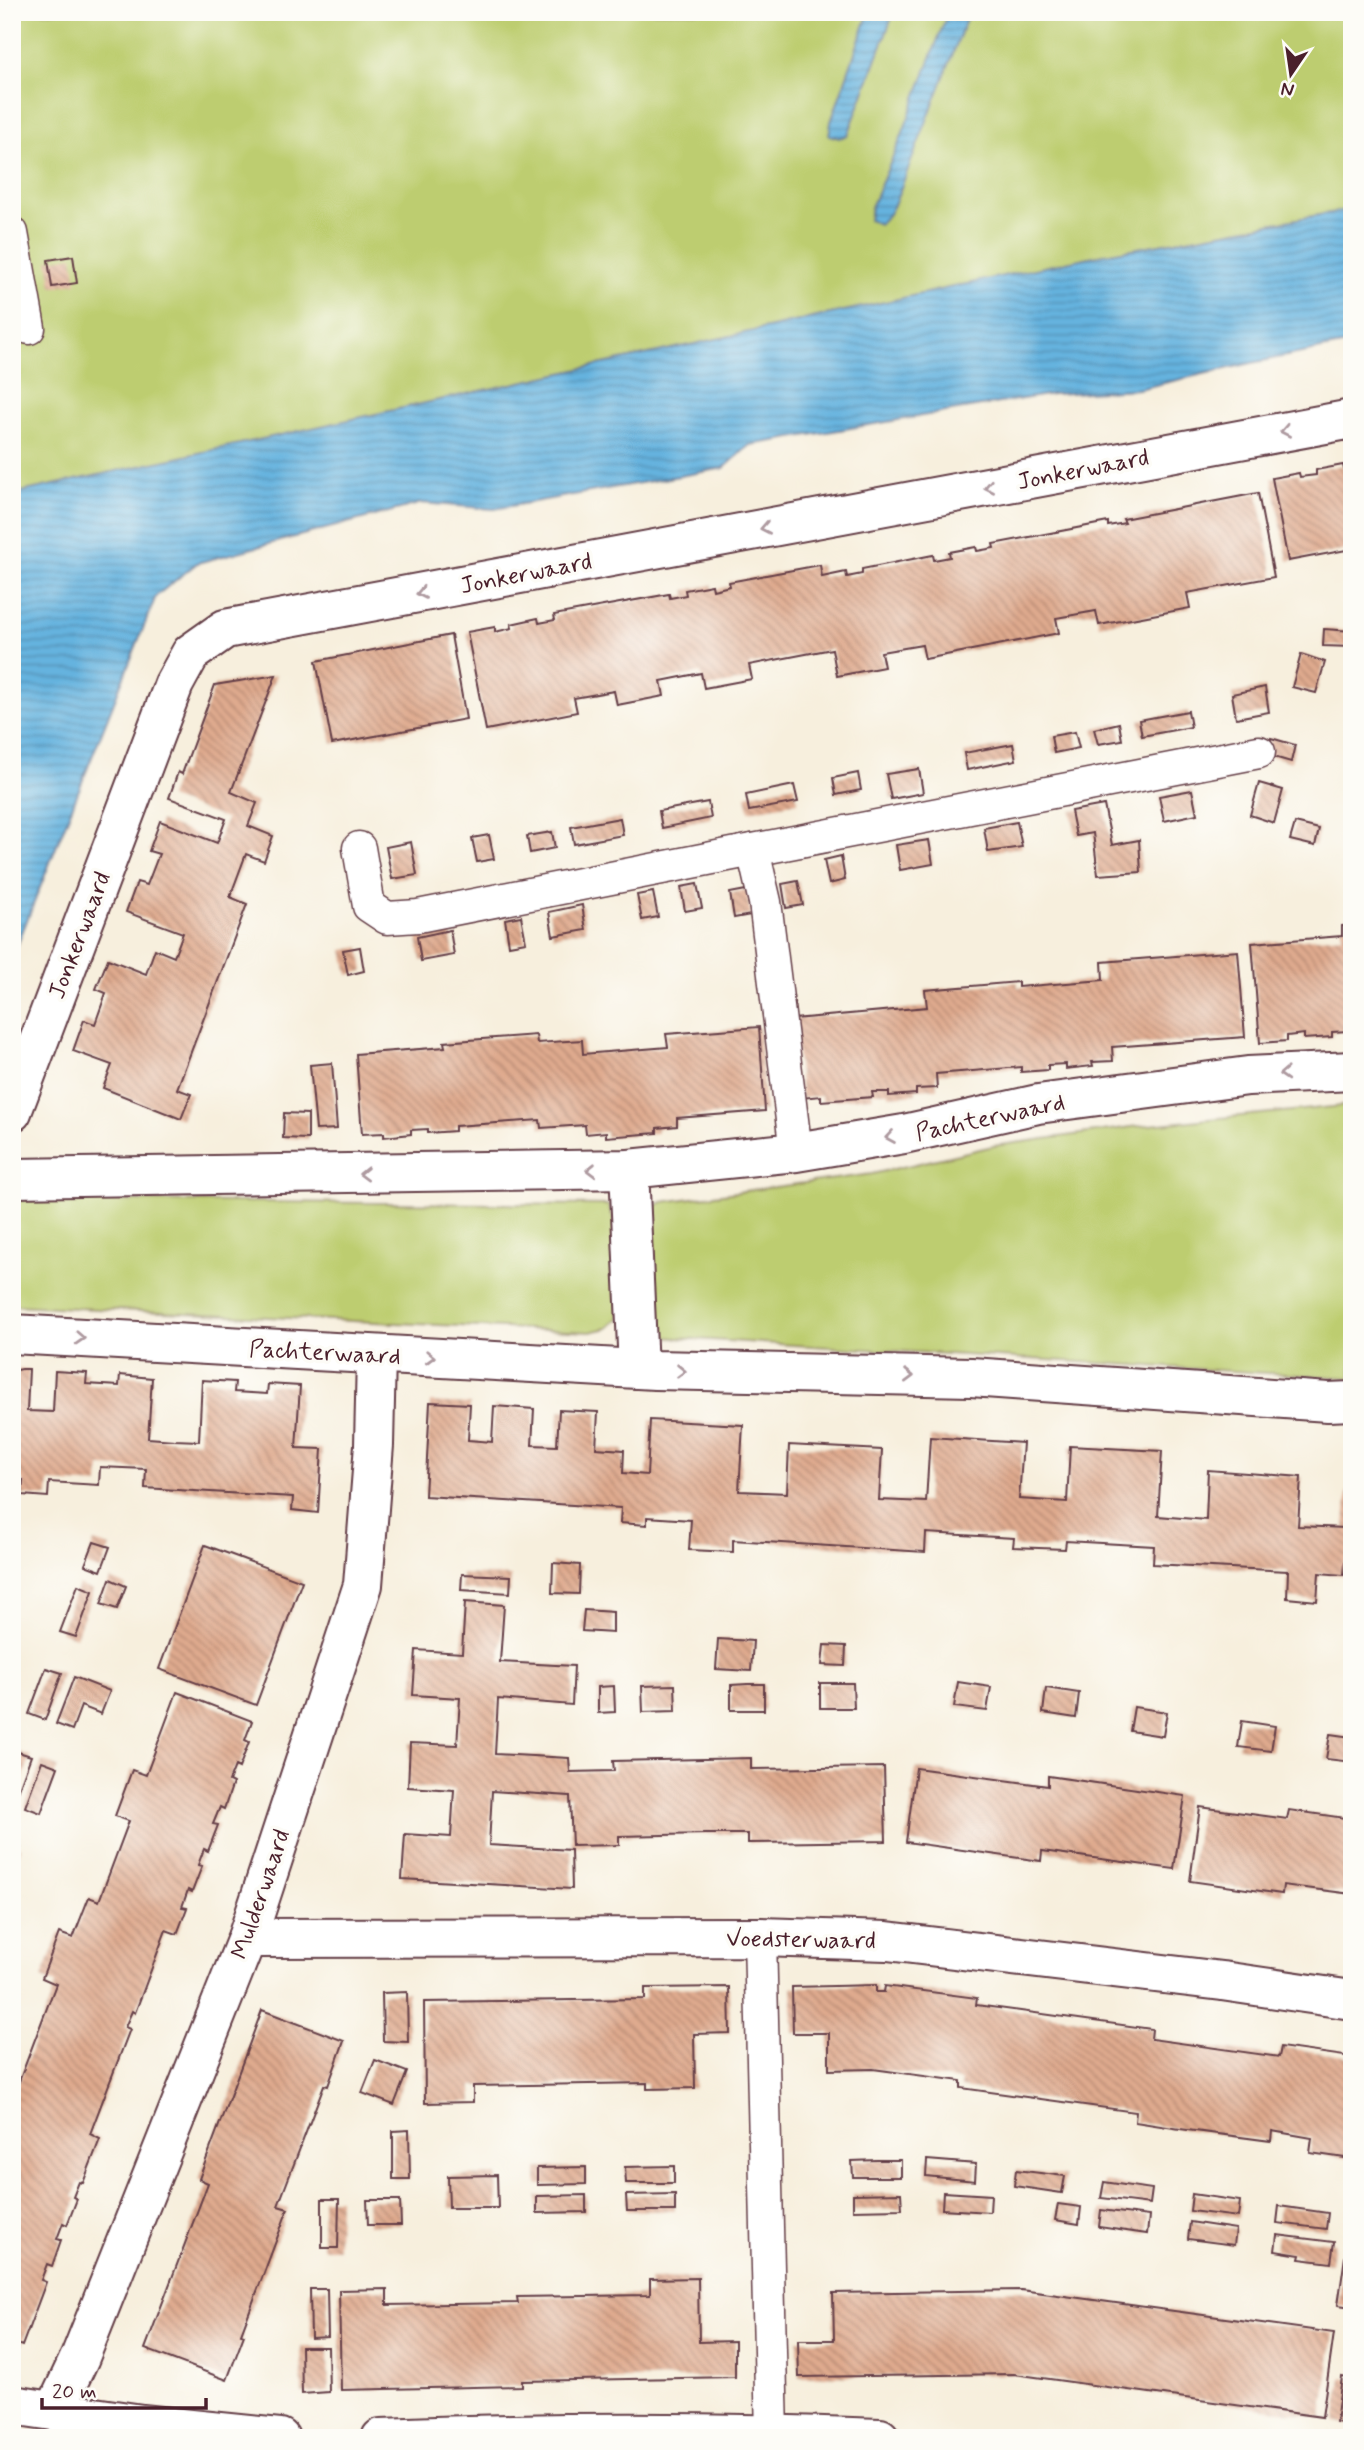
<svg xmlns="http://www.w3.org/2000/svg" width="1364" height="2450" font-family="Mynerve,sans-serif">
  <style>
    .grass { fill: #bdcd6f; stroke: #84764d; stroke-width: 2 }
    .water { fill: url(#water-rules); stroke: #586985; stroke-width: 2 }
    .building { fill: url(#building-back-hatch) }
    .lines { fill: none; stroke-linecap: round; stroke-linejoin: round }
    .service-casing { stroke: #643e46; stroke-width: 35 }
    .minor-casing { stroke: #643e46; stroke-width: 42 }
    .service { stroke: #fff; stroke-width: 32 }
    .minor { stroke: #fff; stroke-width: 38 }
    .oneway { stroke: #ae9aa0 }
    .labels { text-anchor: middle; stroke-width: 7; stroke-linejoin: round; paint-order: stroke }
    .street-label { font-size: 24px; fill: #4a1f2b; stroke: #fdfcf7 }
  </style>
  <defs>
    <pattern id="water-rules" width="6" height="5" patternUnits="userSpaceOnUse" patternTransform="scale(1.75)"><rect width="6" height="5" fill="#65b3df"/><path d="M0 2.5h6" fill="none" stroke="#5591b5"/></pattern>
    <pattern id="building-back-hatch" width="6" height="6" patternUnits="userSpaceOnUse" patternTransform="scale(1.75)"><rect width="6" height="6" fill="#dfaa8e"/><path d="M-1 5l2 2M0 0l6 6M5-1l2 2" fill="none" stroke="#b78a74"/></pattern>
  </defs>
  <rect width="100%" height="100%" fill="#fdfcf7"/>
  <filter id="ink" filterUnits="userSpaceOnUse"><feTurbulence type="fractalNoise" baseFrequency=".0143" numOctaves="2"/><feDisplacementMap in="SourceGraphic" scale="14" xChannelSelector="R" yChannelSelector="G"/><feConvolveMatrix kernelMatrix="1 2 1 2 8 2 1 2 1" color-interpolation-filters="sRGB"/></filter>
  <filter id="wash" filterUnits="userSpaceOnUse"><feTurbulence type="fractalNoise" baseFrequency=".00686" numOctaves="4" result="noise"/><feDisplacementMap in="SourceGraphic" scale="28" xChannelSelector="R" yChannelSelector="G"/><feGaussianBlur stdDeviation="1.57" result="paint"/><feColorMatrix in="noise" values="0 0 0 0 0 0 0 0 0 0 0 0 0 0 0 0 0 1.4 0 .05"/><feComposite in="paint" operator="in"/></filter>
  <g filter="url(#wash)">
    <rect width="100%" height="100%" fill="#f7efdd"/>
    <g class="grass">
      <polygon points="12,12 870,12 831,122 831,127 848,135 894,12 1352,12 1352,209 1094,256 12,494"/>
      <polygon points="1352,1105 1352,1378 659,1337 649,1318 649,1209 662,1202 872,1174 993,1146 1139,1126"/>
      <polygon points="12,1200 608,1205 615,1223 619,1318 608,1328 590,1332 12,1305"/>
    </g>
    <g class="water">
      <polygon points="869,12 894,12 848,135 839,138 829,135 831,122"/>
      <polygon points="948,12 969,12 895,203 889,214 879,224 869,220 871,207 899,143"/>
      <polygon points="1352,209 1352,343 1256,362 1138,389 1052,394 750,445 724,468 494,509 422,503 197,563 156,596 12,958 12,494 1094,256"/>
    </g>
    <g id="blocks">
      <g class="building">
        <polygon points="73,256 77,283 52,287 48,260"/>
        <polygon points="1343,465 1344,469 1352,467 1352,549 1288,561 1272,478 1299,473 1300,477 1316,475 1316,470"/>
        <polygon points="1258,493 1274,577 1187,593 1190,608 1099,625 1096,611 1056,618 1059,633 925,659 922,645 881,652 884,667 837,676 832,649 749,665 752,679 704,688 701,673 661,681 664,696 617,705 614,691 574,698 577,712 486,730 467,632 495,627 495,632 512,628 511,624 538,618 539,623 555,620 554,615 669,594 670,598 686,595 685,590 712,585 713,590 730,586 729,582 820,565 822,577 846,572 847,577 862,574 862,569 933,555 934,560 950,557 949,552 976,547 977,551 994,548 993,544 1108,522 1108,526 1125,523 1123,519"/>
        <polygon points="1324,629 1352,631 1352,647 1323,646"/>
        <polygon points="451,635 466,719 332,744 316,661"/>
        <polygon points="1301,654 1325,662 1316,693 1292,687"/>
        <polygon points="276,675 231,792 257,803 248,826 273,836 264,861 246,854 230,897 247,904 177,1089 191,1094 181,1119 103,1088 112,1065 73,1051 84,1020 95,1024 106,993 96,989 108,959 146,974 155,949 174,957 183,933 126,912 137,882 147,885 159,854 149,851 160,821 217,843 226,819 169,798 178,772 182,774 215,685"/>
        <polygon points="1265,687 1269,712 1236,718 1232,694"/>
        <polygon points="1188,711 1191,727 1142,736 1139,720"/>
        <polygon points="1119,723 1122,740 1098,744 1094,729"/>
        <polygon points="1075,732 1079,748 1054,753 1051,736"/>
        <polygon points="1271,738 1295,745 1291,762 1267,755"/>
        <polygon points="1013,744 1016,760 967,770 964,753"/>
        <polygon points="919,769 923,793 891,799 886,774"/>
        <polygon points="858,773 861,790 836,795 833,778"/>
        <polygon points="1259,783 1283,790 1274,823 1250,815"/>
        <polygon points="794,785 798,802 749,811 746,795"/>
        <polygon points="1192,790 1197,814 1164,821 1159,796"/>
        <polygon points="708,802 711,818 662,828 659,811"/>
        <polygon points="1104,805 1112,845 1139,840 1141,872 1098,875 1093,833 1076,836 1071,811"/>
        <polygon points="620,818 623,835 574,844 571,827"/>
        <polygon points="1017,822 1022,847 988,852 984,828"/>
        <polygon points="1295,823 1319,829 1315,846 1290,840"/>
        <polygon points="552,832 555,848 530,853 527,836"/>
        <polygon points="489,835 494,859 477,862 472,838"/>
        <polygon points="929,840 933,864 900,870 896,845"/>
        <polygon points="411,842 417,875 392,879 386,847"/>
        <polygon points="841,856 845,880 829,884 824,860"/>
        <polygon points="798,881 803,905 786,908 782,884"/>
        <polygon points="697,884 702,908 685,911 681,887"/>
        <polygon points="746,890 751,915 734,918 730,893"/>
        <polygon points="653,892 658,917 642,920 637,895"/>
        <polygon points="582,905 586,930 553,936 549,912"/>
        <polygon points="521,916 526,942 509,945 505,919"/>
        <polygon points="1352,925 1352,1036 1348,1036 1348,1031 1332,1032 1332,1037 1304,1039 1304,1034 1287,1036 1287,1041 1260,1043 1252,943 1342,936 1342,926"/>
        <polygon points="450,930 454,955 421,961 417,937"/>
        <polygon points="360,947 364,971 348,975 343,950"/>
        <polygon points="1238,951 1245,1037 1112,1047 1113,1061 1092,1062 1093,1066 1066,1069 1066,1064 1048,1065 1048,1070 1021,1072 1021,1067 936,1074 937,1088 916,1089 916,1094 889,1096 889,1092 872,1092 873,1097 821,1101 821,1096 801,1098 794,1019 927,1007 925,990 1018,982 1018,987 1103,980 1102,962"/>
        <polygon points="759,1027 765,1111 677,1118 677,1126 657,1128 657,1133 606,1137 606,1132 586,1134 585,1125 541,1128 540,1120 455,1126 455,1131 428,1133 428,1129 411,1130 411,1134 384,1137 384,1133 362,1134 356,1054 445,1047 444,1042 536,1035 537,1043 582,1040 583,1054 668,1047 666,1034"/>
        <polygon points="332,1063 337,1129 316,1130 310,1065"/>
        <polygon points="284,1113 308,1114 308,1139 283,1138"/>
        <polygon points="22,1369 29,1369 27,1411 53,1412 55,1371 87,1373 86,1384 119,1386 120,1375 152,1378 148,1438 174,1440 199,1441 202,1380 235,1382 234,1392 251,1393 267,1394 268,1384 300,1386 296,1448 322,1449 318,1513 292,1510 293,1497 145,1488 146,1469 100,1467 99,1485 49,1482 48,1497 22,1495 23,1480 12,1480 12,1371"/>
        <polygon points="430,1402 470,1404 468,1440 492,1442 494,1406 534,1409 532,1445 557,1446 559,1410 598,1412 596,1448 624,1450 623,1473 647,1475 650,1420 743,1425 739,1491 787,1493 789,1445 882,1450 879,1500 926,1502 930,1437 1023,1443 1019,1499 1067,1502 1070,1446 1162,1451 1158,1516 1206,1520 1208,1470 1301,1477 1298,1526 1345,1528 1349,1464 1352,1464 1352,1562 1345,1562 1344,1575 1319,1573 1317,1601 1287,1598 1288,1571 1153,1564 1154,1546 1066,1541 1065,1549 1013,1547 1014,1538 926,1533 925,1552 733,1540 733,1552 689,1550 691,1520 647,1517 647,1525 620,1523 621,1508 425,1496"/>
        <polygon points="94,1542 110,1547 101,1571 85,1565"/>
        <polygon points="205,1545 302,1581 256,1705 159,1669"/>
        <polygon points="553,1563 580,1565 579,1594 552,1593"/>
        <polygon points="462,1574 511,1576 510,1593 461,1590"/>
        <polygon points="110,1579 126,1586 117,1609 101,1604"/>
        <polygon points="78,1585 93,1591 76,1637 60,1632"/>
        <polygon points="465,1602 504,1605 500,1662 574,1666 572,1705 498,1699 495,1754 569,1758 570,1772 614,1771 613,1761 751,1758 751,1769 884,1767 886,1841 748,1843 748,1834 705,1834 619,1836 619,1845 572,1846 570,1796 492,1791 489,1845 571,1850 572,1889 402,1879 405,1834 451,1837 454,1790 408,1787 410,1743 457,1745 460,1698 413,1695 416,1650 462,1653"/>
        <polygon points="584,1610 613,1612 613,1633 582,1631"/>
        <polygon points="718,1639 753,1641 751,1671 716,1669"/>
        <polygon points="824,1645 846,1646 845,1666 822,1665"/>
        <polygon points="46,1668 62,1673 45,1720 29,1714"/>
        <polygon points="74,1677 110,1691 101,1714 81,1706 72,1730 56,1724"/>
        <polygon points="958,1682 991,1687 987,1711 954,1707"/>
        <polygon points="820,1683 853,1683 854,1708 820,1708"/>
        <polygon points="748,1684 764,1684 764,1710 731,1710 731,1685"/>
        <polygon points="675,1685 676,1711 643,1712 642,1686"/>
        <polygon points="614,1686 615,1712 598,1713 598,1687"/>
        <polygon points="1046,1688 1079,1693 1076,1718 1043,1713"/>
        <polygon points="177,1692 252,1721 245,1740 249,1742 239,1768 235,1766 229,1781 233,1783 224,1809 220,1807 213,1824 218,1825 208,1851 204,1849 198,1865 202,1866 192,1892 188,1890 182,1907 187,1908 177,1934 166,1930 135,2013 132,2011 125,2027 130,2029 90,2134 100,2139 83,2183 79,2182 73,2197 77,2199 67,2225 63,2223 57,2239 61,2240 52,2266 47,2264 41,2280 46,2282 22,2346 12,2342 12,2100 56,1984 42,1978 59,1933 73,1938 89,1897 99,1901 129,1821 115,1816 132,1770 146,1775"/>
        <polygon points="1134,1707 1167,1712 1163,1736 1130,1731"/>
        <polygon points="1242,1721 1275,1726 1271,1751 1238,1747"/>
        <polygon points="1330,1734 1352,1737 1352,1762 1326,1759"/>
        <polygon points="15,1751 31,1756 13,1805 12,1758"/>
        <polygon points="42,1761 58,1767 41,1813 25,1807"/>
        <polygon points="916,1768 1048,1786 1048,1776 1185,1796 1174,1869 1042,1851 1041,1861 906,1842"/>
        <polygon points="1200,1807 1287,1819 1289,1810 1352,1819 1352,1894 1283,1885 1282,1894 1190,1881"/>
        <polygon points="12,1845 21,1848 12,1871"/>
        <polygon points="876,1985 876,1992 884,1992 885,1986 977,1998 976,2005 1152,2029 1151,2039 1279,2057 1281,2047 1352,2057 1352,2159 1310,2153 1312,2138 1272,2131 1271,2141 1180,2129 1135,2122 1136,2112 961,2088 961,2081 873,2069 829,2070 829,2033 793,2033 792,1987"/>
        <polygon points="729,1987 730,2033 694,2034 695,2088 647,2089 647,2083 473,2086 473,2102 425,2103 424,2002 645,1999 645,1988"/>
        <polygon points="407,1992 408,2042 383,2041 382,1993"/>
        <polygon points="262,2010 344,2041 328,2086 324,2085 278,2206 288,2209 241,2334 244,2335 227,2380 145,2349 208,2183 199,2179"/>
        <polygon points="375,2060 407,2072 394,2105 362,2093"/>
        <polygon points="409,2130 410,2179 393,2179 393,2131"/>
        <polygon points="877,2160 901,2160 901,2177 853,2177 852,2161"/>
        <polygon points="927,2160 976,2164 975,2181 926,2176"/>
        <polygon points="674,2166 674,2183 626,2183 625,2167"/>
        <polygon points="586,2167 586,2184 537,2185 537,2168"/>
        <polygon points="1016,2170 1065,2176 1062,2193 1014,2186"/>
        <polygon points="497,2175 498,2208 449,2208 448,2176"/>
        <polygon points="1104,2182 1152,2189 1150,2204 1101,2198"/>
        <polygon points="943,2192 991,2195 990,2212 942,2209"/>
        <polygon points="901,2193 902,2209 853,2210 853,2194"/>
        <polygon points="675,2194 675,2211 627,2211 626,2195"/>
        <polygon points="1192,2194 1240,2201 1238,2217 1190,2211"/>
        <polygon points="586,2195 586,2212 537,2213 537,2196"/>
        <polygon points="322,2199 339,2199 338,2248 322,2248"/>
        <polygon points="367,2200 400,2200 401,2225 368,2225"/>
        <polygon points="1058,2204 1081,2207 1079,2224 1055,2220"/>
        <polygon points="1279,2206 1328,2213 1326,2229 1277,2223"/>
        <polygon points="1101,2210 1149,2216 1147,2234 1099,2227"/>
        <polygon points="1190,2222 1236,2229 1234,2245 1188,2239"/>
        <polygon points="1277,2235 1334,2242 1331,2263 1299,2259 1300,2255 1275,2251"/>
        <polygon points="1345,2257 1352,2258 1352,2307 1338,2305"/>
        <polygon points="698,2278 699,2342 735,2341 735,2377 522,2381 522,2386 341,2390 339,2290 387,2289 387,2305 518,2303 517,2297 650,2295 650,2279"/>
        <polygon points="310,2289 327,2289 328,2337 311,2338"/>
        <polygon points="1021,2290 1334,2333 1322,2417 1014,2374 799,2377 798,2340 834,2340 833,2293"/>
        <polygon points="301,2347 328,2347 329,2392 302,2394"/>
        <polygon points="1342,2377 1352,2379 1352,2425 1336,2422"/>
      </g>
    </g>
  </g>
  <g filter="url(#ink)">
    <use href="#blocks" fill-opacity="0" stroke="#643e46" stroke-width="2"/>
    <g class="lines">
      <g class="service-casing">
        <g id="service">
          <polyline points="12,233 29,328"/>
          <polyline points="359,848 369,906 387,918 418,916 753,850"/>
          <polyline points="796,1152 765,902 753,850 1259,752"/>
          <polyline points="760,1937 772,2434"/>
        </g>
      </g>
      <g class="minor-casing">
        <g id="minor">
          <polyline points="12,1112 174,684 191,653 225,629 1352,419"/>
          <polyline points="629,1169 638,1369"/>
          <polyline points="12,1178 629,1169 796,1152 904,1134 1038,1104 1248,1076 1352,1071"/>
          <polyline points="12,1334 655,1370 971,1377 1328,1402 1352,1401"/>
          <polyline points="247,1938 760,1937 887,1941 1222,1981 1352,2000"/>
          <polyline points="12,2405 142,2424 280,2438"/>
          <polyline points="55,2410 80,2357 247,1938 363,1585 374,1445 376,1355"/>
          <path d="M381,2438c166,-7 334,-7 499,0"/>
        </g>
      </g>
      <use href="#service" class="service"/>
      <use href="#minor" class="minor"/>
    </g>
    <defs><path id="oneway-chevron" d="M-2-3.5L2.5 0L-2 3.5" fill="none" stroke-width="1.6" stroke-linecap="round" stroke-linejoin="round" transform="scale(1.75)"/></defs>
    <g class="oneway">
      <use href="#oneway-chevron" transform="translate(1285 431) rotate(169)"/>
      <use href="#oneway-chevron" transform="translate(989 487) rotate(169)"/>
      <use href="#oneway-chevron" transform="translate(765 528) rotate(169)"/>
      <use href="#oneway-chevron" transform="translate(421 593) rotate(169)"/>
      <use href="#oneway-chevron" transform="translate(1284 1074) rotate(177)"/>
      <use href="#oneway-chevron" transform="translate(890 1137) rotate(171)"/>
      <use href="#oneway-chevron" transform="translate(591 1170) rotate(179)"/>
      <use href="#oneway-chevron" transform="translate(364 1174) rotate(179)"/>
      <use href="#oneway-chevron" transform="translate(80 1338) rotate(3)"/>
      <use href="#oneway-chevron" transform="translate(430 1357) rotate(2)"/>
      <use href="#oneway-chevron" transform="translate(681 1371) rotate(1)"/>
      <use href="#oneway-chevron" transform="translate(909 1376) rotate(1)"/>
    </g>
  </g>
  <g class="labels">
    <g class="street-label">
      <text transform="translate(1083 469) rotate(-11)" y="8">Jonkerwaard</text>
      <text transform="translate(526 573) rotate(-11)" y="8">Jonkerwaard</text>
      <text transform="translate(79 935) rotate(-69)" y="8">Jonkerwaard</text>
      <text transform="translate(990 1117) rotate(-12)" y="8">Pachterwaard</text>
      <text transform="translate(325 1352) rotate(3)" y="8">Pachterwaard</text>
      <text transform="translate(260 1894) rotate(-71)" y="8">Mulderwaard</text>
      <text transform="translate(801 1939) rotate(1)" y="8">Voedsterwaard</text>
    </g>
  </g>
  <rect width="1364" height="2450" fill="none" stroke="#fdfcf7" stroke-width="42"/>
  <g transform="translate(1291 74) rotate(193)" stroke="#fdfcf7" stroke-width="5" paint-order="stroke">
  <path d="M0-5L12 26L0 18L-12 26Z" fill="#4a1f2b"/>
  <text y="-10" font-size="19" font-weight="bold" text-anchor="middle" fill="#4a1f2b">N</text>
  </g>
  <path d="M42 2398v10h164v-10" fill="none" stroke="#4a1f2b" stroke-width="3.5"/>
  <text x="52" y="2398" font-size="21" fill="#4a1f2b" stroke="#fdfcf7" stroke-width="5" paint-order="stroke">20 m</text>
</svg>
